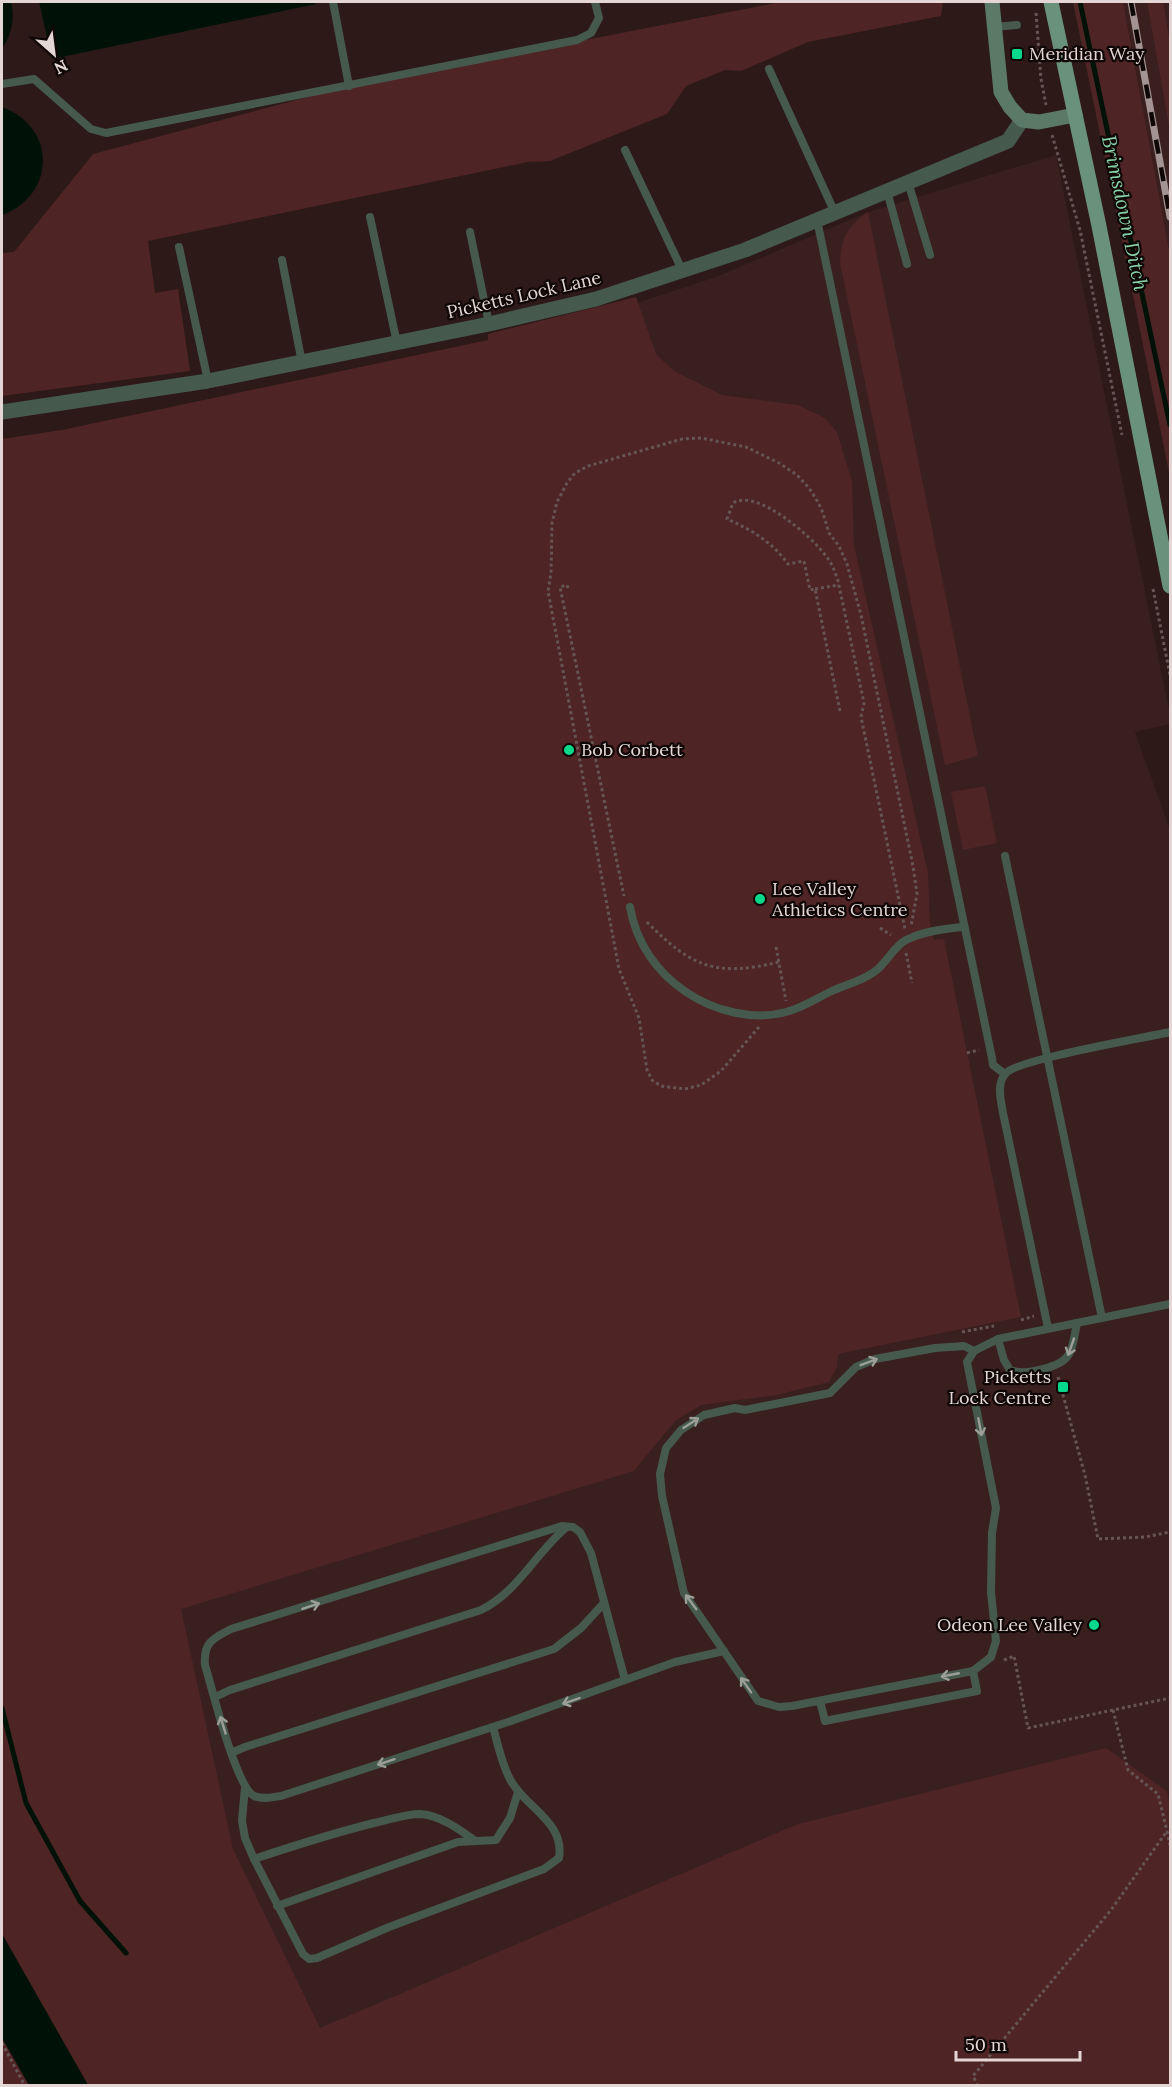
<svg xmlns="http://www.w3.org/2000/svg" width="1172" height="2087" font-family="Lora,serif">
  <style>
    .built { fill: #3a1f1f }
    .green { fill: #4e2424 }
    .water { fill: #001207 }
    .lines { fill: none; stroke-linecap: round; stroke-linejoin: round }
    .stream { stroke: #001207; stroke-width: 5 }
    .path { stroke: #665554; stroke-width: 3; stroke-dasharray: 3 3; stroke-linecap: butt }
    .lane { stroke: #45594d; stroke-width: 8 }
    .street { stroke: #45594d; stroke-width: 15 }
    .secondary { stroke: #5a7967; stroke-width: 15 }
    .primary { stroke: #6a927b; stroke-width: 15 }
    .rail-casing { stroke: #a39493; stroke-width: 7 }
    .rail { stroke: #0f0706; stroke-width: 4.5; stroke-dasharray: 14; stroke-linecap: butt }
    .oneway { stroke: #9c9e98 }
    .poi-dot { fill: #04d98b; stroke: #0f0706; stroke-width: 2 }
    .labels { text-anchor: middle; stroke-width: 4.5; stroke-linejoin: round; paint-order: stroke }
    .poi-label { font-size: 18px; fill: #e4d6d5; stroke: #0f0706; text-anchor: start }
    .street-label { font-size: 18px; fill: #e4d6d5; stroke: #0f0706 }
    .water-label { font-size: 20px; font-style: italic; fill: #87d3a8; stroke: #0f0706 }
  </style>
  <rect width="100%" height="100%" fill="#2c1918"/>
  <g class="built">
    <polygon points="1123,2 1147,2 1170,133 1170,255"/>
    <polygon points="1163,2 1170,2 1170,41"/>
    <polygon points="1056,155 1170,715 1170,724 1135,732 1170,830 1170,2085 88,2085 2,1934 2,439 62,430 489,340 637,303 716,277 868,212"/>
  </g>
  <g class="green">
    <polygon points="781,2 943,2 941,16 808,42 741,71 725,70 686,86 667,114 550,161 528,162 148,241 155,293 178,289 190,371 2,396 2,253 14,252 93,154 349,86"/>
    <polygon points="1073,2 1123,2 1170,255 1170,477"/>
    <polygon points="1147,2 1163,2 1170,41 1170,133"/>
    <path d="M868,212l110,544 -33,9 -105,-502c1,-26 7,-36 28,-51z"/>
    <polygon points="636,297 656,354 674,371 722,395 798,405 825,418 837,432 852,481 854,545 928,873 930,924 934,940 944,939 1021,1317 838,1354 837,1367 829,1382 777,1395 701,1405 675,1421 634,1471 181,1609 233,1849 320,2028 798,1824 1106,1748 1167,1791 1170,1805 1170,2085 88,2085 2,1933 2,439 62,430 488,340 488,334"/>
    <polygon points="985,786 997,843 963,850 951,792"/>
    <polygon points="2,2038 29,2085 2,2085"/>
  </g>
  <g class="water">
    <path d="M2,2h9c4,15 1,33 -9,46z"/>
    <polygon points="39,2 315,2 316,4 52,59"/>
    <path d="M2,107c55,20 54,88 0,108z"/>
    <polygon points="2,1934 88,2085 29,2085 2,2038"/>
  </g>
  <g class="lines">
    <g class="stream">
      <polyline points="1080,2 1170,425"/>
      <polyline points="2,1708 26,1803 80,1901 126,1953"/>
    </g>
    <g class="path">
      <polyline points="1036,13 1041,79 1046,105"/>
      <polyline points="1052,135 1080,230 1122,435"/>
      <polyline points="568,588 567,585 560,587 624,896"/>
      <polyline points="815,589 839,585"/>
      <polyline points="1153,589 1170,675"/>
      <path d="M840,711l-25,-122 -5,1 -6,-29 -16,3c-16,-22 -36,-34 -61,-45l6,-16c24,-15 79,34 93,53 6,7 9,16 12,25l26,122 -3,14 44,212"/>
      <path d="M647,922c45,46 70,55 132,40"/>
      <polyline points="880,928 891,935"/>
      <polyline points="776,947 786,1001"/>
      <polyline points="906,953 912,983"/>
      <polyline points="759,1027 721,1071 701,1085 685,1089 661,1086 652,1080 647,1070 639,1018 619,969 548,591 551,573 552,523 557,502 567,483 575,473 588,466 682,439 701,438 746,447 779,463 797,475 809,488 818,502 823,513 829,533 839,546 847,564 861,615 913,866 917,894 911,926"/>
      <polyline points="967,1053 979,1050"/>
      <polyline points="1021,1320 1034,1316"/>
      <polyline points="962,1332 994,1326"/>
      <polyline points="1058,1377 1085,1475 1098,1539 1145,1537 1170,1532"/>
      <polyline points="1004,1660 1014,1656 1028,1728 1170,1698"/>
      <polyline points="1113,1710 1128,1770 1158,1794 1167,1831"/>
      <polyline points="2,2043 25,2086"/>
      <polyline points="978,2086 973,2076 1111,1910 1167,1831 1170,1845"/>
    </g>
    <g class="lane">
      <polyline points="333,2 349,86"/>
      <polyline points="994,27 1017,25"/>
      <polyline points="769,69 835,213"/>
      <polyline points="2,84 34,79 91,129 106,133 577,40 591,33 599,18 595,2"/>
      <polyline points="625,150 683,272"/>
      <polyline points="908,182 930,255"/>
      <polyline points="887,191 907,264"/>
      <polyline points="370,217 397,343"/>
      <polyline points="817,220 992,1058 993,1065 1005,1074"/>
      <polyline points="470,232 489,324"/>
      <polyline points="179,247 208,381"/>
      <polyline points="282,260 302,363"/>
      <polyline points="1005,856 1102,1318"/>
      <path d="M630,907c6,35 26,65 56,85 28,19 67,29 100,20 16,-4 31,-14 46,-21 13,-6 30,-10 42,-19 12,-8 19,-25 32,-32 18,-9 38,-11 57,-13"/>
      <path d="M1048,1328l-45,-215c-2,-12 -7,-30 3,-40 13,-14 138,-35 164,-41"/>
      <path d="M998,1339l6,21 6,10c11,4 18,2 29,0 33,-7 32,-16 38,-47"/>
      <polyline points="974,1351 964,1346 935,1348 875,1359 856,1367 830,1393 745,1410 735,1408 704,1415 681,1430 666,1448 660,1474 662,1496 684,1593 758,1701 779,1707 792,1706 973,1671 991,1657 996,1641 991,1592 992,1533 996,1508 967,1362 974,1351 998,1339 1170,1304"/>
      <path d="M625,1680l-34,-127 -11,-21 -7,-5 -11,-1 -331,103c-18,9 -28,14 -26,36 7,23 31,122 49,131 9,4 18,1 27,0l230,-75 164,-59 49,-11"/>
      <path d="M215,1697l15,-7 251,-80c38,-19 55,-58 86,-83"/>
      <polyline points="820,1701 825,1721 977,1691 973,1671"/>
      <polyline points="231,1753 245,1747 554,1649 581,1628 604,1603"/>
      <path d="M245,1787l-3,34 3,17 9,21 49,95 6,5 8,-1 72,-31 155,-58 15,-11c6,-36 -33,-50 -48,-77 -9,-15 -13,-36 -18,-54"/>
      <path d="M254,1859c39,-13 80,-26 120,-36 15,-3 31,-9 46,-9 19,1 39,15 54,26"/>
      <polyline points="277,1906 458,1842 496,1840 510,1818 518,1792"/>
    </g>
    <polyline class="street" points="2,412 208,381 489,324 596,299 745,250 1008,141 1022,120"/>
    <polyline class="secondary" points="992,2 1001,92 1010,107 1022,120 1039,122 1075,115"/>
    <polyline class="primary" points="1051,2 1099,226 1170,586"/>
    <g class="rail-casing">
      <polyline id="rail" points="1131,2 1170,217"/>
    </g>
    <use href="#rail" class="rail"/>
  </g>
  <defs><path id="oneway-shaft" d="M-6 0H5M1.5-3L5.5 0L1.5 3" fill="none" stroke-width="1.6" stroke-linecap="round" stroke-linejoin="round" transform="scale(1.5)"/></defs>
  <g class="oneway">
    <use href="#oneway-shaft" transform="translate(1071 1347) rotate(109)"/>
    <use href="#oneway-shaft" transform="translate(869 1362) rotate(-21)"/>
    <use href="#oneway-shaft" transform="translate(691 1423) rotate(-33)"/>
    <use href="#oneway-shaft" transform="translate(980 1427) rotate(79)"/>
    <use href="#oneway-shaft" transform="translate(691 1602) rotate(-126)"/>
    <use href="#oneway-shaft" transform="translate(311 1606) rotate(-18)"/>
    <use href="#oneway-shaft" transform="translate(950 1675) rotate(169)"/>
    <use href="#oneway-shaft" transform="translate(746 1685) rotate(-125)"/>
    <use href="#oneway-shaft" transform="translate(571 1701) rotate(161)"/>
    <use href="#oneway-shaft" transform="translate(223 1725) rotate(-107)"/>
    <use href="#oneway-shaft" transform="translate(386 1762) rotate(162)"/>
  </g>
  <g class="poi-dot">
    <rect x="1011" y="48" width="12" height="12" rx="3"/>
    <circle cx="569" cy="750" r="6"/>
    <circle cx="760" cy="899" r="6"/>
    <rect x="1057" y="1381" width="12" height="12" rx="3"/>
    <circle cx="1094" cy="1625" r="6"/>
  </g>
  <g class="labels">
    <g class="poi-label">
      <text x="1029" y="60">Meridian Way</text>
      <text x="581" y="756">Bob Corbett</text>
      <text x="772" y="895">Lee Valley<tspan x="772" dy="21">Athletics Centre</tspan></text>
      <text x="1051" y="1383" text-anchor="end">Picketts<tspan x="1051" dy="21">Lock Centre</tspan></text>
      <text x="1082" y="1631" text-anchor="end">Odeon Lee Valley</text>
    </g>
    <g class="street-label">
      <text transform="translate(524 295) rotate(-13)" y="6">Picketts Lock Lane</text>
    </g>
    <g class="water-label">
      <text transform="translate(1125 213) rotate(78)" y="7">Brimsdown Ditch</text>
    </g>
  </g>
  <rect width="1172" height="2087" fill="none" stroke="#e4d6d5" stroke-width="6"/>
  <g transform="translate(54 54) rotate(152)" stroke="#0f0706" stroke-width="4.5" paint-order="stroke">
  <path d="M0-4.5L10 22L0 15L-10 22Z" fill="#e4d6d5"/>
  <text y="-9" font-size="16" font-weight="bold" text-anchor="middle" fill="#e4d6d5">N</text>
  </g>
  <path d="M956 2051v9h124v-9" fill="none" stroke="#e4d6d5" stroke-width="3"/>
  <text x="965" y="2051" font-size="18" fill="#e4d6d5" stroke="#0f0706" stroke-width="4.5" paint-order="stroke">50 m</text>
</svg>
